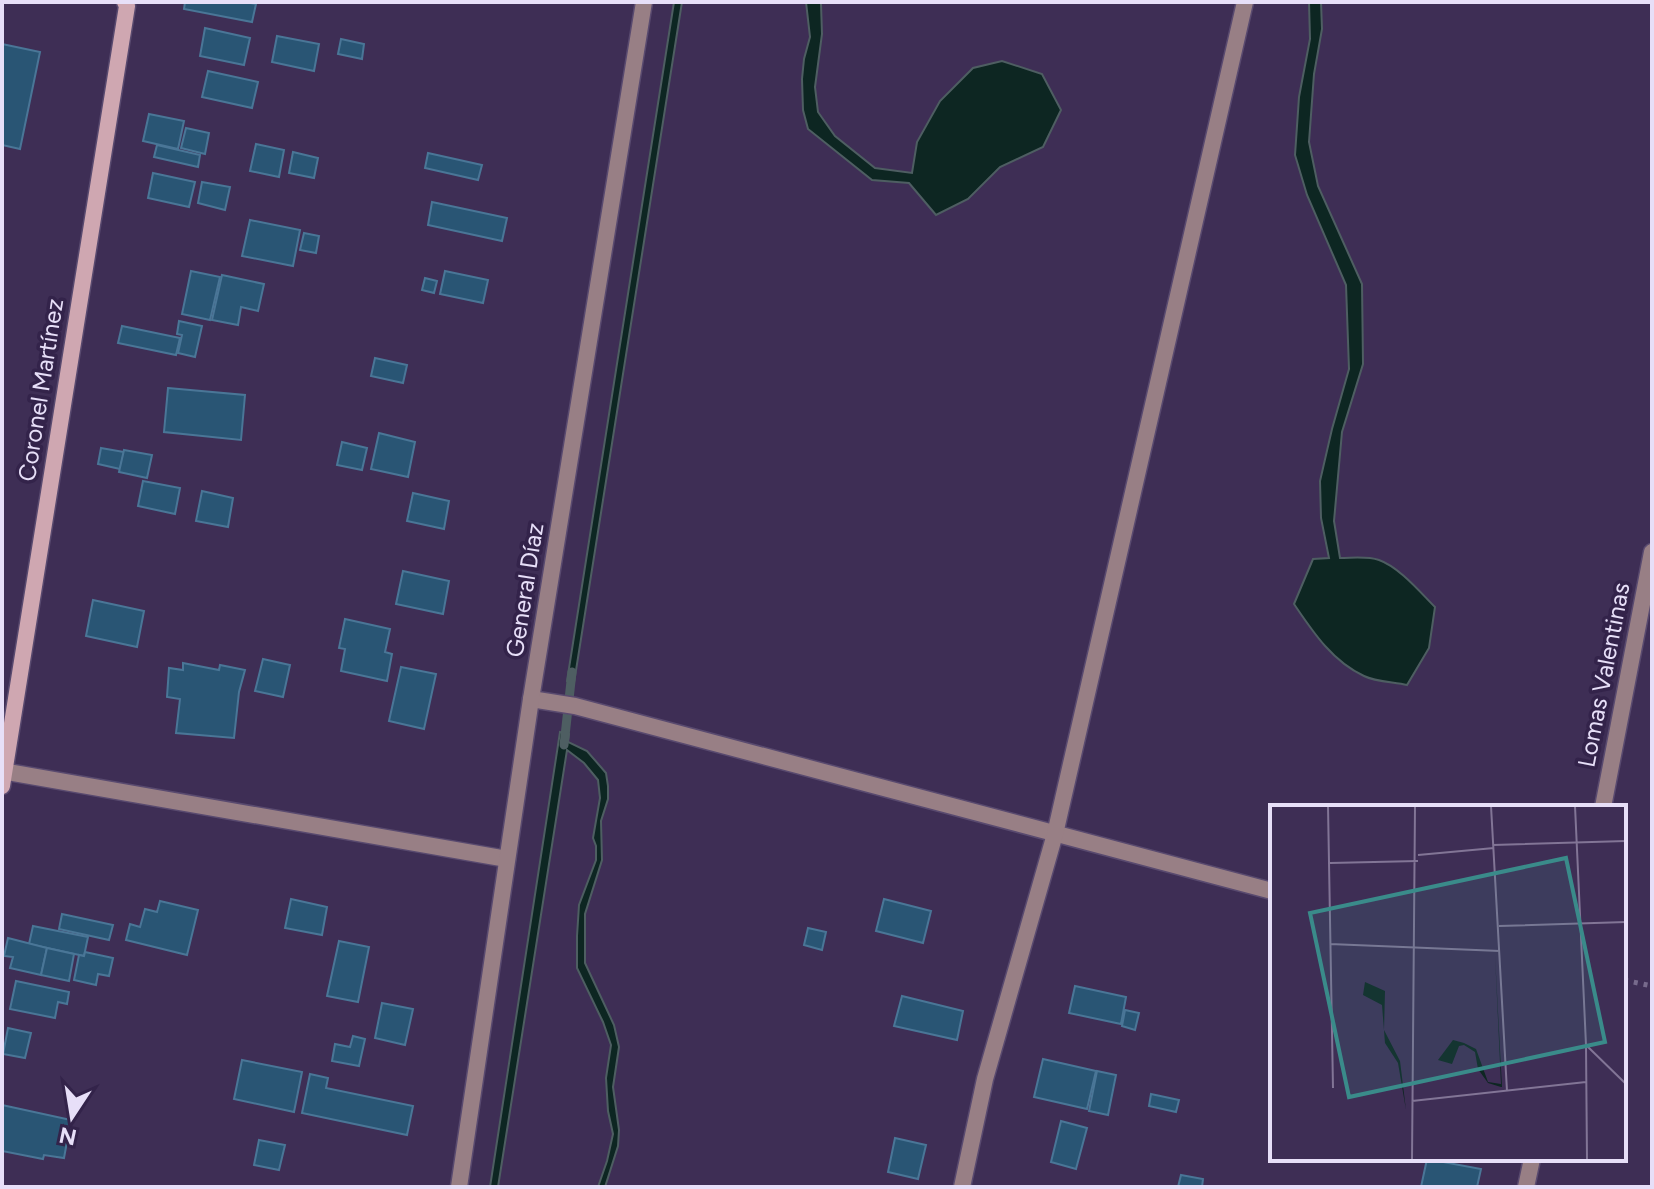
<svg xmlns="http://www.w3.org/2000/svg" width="1654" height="1189" font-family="Figtree,sans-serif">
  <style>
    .water { fill: #0d2622; stroke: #4e5e62; stroke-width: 2 }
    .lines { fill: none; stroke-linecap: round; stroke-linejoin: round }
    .stream { stroke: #4e5e62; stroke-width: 9 }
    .building { fill: #295574; stroke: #4a7697; stroke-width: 2 }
    .street-casing { stroke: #594a6f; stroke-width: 19 }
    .secondary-casing { stroke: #594a6f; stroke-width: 19 }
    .path { stroke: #776a8c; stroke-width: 5; stroke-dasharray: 4 6; stroke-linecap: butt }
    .street { stroke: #987f85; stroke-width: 16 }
    .secondary { stroke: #cfa7b1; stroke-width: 16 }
    .labels { text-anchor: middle; stroke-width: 7; stroke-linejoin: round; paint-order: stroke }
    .street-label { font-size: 24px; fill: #e7dff8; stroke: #33234a }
    .inset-road { fill: none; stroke: #827596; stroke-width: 2 }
    .view { fill: #3a8b8a; fill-opacity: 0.15; stroke: #3a8b8a; stroke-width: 4 }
    .inset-edge { fill: none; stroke: #e7dff8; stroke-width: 4 }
  </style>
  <rect width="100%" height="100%" fill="#3e2e55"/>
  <g class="water">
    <polygon points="674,2 682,2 574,683 567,681"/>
    <polygon points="806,2 820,2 821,4 822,34 815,87 818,112 835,136 875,168 912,173 917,142 940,101 973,68 1002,61 1042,74 1061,110 1043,147 1000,167 968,199 936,215 909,183 872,180 808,129 803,110 802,79 804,59 810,37"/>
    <path d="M1309,2h12l1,27 -8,45 -5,68 9,44 44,98 1,80 -21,68 -8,89 6,37c13,0 27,-2 39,2 20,7 41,32 56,47l-6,41 -22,37c-13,-3 -31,-3 -43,-9 -32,-15 -51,-44 -70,-72l19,-45 16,-1 -8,-40 -1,-37 12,-52 17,-60 -3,-84 -39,-90 -12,-40 4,-58 11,-58z"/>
    <polygon points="560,732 569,734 568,742 587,751 606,773 608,786 608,799 601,821 602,860 585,914 585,963 614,1025 619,1047 613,1087 619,1130 618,1146 605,1187 598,1187 607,1161 613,1134 608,1111 606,1078 611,1045 603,1022 577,968 577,936 579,905 596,860 596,846 593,838 600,798 598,780 584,763 567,750 498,1187 490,1187"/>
  </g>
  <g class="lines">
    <polyline class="stream" points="564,745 572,672"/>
  </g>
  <g class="building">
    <polygon points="185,2 244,2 256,4 252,22 184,9"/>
    <polygon points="205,28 250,38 244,65 200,56"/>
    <polygon points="277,36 319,44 314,71 272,62"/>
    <polygon points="341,39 364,44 362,59 338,54"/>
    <polygon points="2,44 40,52 20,149 2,145"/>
    <polygon points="208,71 258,82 252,108 202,97"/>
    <polygon points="149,114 184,121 178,149 143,141"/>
    <polygon points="186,128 209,133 205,154 181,148"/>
    <polygon points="256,144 284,150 279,177 250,171"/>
    <polygon points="157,145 200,155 198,167 154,157"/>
    <polygon points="293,152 318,158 314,178 289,173"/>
    <polygon points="428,153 482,165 478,180 425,168"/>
    <polygon points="153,173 195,182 189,207 148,198"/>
    <polygon points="202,182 230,187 225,210 198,203"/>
    <polygon points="432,202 507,218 502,241 428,225"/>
    <polygon points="250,220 300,230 293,266 242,256"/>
    <polygon points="304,233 319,236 316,253 300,250"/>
    <polygon points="191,271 220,277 210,320 182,314"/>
    <polygon points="445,271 488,280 483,303 440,294"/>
    <polygon points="222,275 264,284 258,311 241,307 238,325 212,320"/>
    <polygon points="425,278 437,281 434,293 422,290"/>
    <polygon points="179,321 202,326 195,357 178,353 182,335 177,334"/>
    <polygon points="122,326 180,338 176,355 118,343"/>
    <polygon points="375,358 407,365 403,383 371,376"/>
    <polygon points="168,388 245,395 241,440 164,432"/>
    <polygon points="379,433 415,442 408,477 371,469"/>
    <polygon points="342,442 367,448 362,470 337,465"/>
    <polygon points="101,448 124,452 120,469 98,464"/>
    <polygon points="124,450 152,455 147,478 119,472"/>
    <polygon points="143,481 180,488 175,514 138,506"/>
    <polygon points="202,491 233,498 228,527 196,521"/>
    <polygon points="413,493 449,501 444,529 407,521"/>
    <polygon points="403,571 449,581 443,614 396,604"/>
    <polygon points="93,600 144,611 137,647 86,636"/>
    <polygon points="345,619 390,629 385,652 392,654 387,681 341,671 345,649 339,648"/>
    <polygon points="263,659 290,665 283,697 255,691"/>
    <polygon points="183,663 219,670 220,665 245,670 239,692 234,738 176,733 180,699 167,697 169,668 183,670"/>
    <polygon points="401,667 436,674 424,729 389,721"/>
    <polygon points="291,899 327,907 322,935 285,928"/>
    <polygon points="884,899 931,911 923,943 876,931"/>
    <polygon points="160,901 198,910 187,955 126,940 130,924 140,927 145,909 157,912"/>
    <polygon points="62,914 113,925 109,940 59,929"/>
    <polygon points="33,926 88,937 84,956 29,944"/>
    <polygon points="808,928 826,932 822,950 804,945"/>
    <polygon points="8,938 47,948 41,975 10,968 13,957 4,956"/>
    <polygon points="339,941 369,947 358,1002 327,996"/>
    <polygon points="47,948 74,954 69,981 41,975"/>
    <polygon points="85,952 113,958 109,976 98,974 96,985 74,980 79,955 84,956"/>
    <polygon points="16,981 69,992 67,1004 58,1002 55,1018 10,1009"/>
    <polygon points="1075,986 1126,997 1121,1024 1069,1013"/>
    <polygon points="902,996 963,1011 957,1040 894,1026"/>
    <polygon points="382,1003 413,1009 405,1045 375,1038"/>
    <polygon points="1125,1010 1139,1013 1135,1030 1122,1026"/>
    <polygon points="8,1028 31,1033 25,1058 3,1054"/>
    <polygon points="353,1036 365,1039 359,1066 332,1061 335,1044 350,1047"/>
    <polygon points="1043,1059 1096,1071 1087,1109 1034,1097"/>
    <polygon points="242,1060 302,1072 294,1112 234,1099"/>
    <polygon points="1097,1071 1116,1075 1108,1115 1089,1111"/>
    <polygon points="310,1074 328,1078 326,1088 413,1106 407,1135 302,1113"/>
    <polygon points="1151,1094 1179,1100 1176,1112 1149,1106"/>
    <polygon points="2,1105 71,1120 64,1158 44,1155 43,1159 2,1151"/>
    <polygon points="1061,1121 1087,1128 1076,1169 1051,1162"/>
    <polygon points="895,1138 926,1145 918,1179 888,1172"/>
    <polygon points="259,1140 285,1145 279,1170 254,1165"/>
    <polygon points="1427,1159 1481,1169 1477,1187 1421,1187"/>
    <polygon points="1181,1175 1203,1179 1202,1187 1178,1187"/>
  </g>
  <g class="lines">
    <g class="street-casing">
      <g id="street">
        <polyline points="531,699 575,706 1272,891"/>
        <polyline points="2,771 507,859"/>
        <polyline points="1603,807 1652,552"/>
        <polyline points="459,1187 531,699 644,2"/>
        <polyline points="962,1187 985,1079 1055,834 1245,2"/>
        <polyline points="1526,1187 1532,1159"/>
      </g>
    </g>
    <g class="secondary-casing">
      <polyline id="secondary" points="2,786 127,6 125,2"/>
    </g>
    <polyline class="path" points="1624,980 1652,986"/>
    <use href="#street" class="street"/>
    <use href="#secondary" class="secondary"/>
  </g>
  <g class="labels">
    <g class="street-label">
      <text transform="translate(41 390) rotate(-81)" y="8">Coronel Martínez</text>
      <text transform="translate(525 590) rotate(-81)" y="8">General Díaz</text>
      <text transform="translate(1604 675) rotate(-79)" y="8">Lomas Valentinas</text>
    </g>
  </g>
  <g transform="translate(1270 805)">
    <rect width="356" height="356" fill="#3e2e55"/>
    <path d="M225,150l7,132h-1l-13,-4 -10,-14 -3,-17 -11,-7 -5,1 -7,18 -14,-4 15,-20 11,3 12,6 12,33 13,2zM95,177l20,9 -1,39 16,31 6,49 -8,-47 -13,-20 -3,-38 -19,-10z" fill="#0d2622"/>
    <path class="inset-road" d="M58,1l5,282M221,1l16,285M305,1l11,239 40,39M223,40l133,-4M148,50l76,-7M60,58l88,-2M229,121l127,-4M60,139l170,7M316,241l1,114M142,296l174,-19M142,355l3,-354"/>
    <path class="view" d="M296,53l39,184 -256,55 -39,-184z"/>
    <rect width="356" height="356" class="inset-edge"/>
  </g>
  <rect width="1654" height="1189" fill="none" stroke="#e7dff8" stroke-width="8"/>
  <g transform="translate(72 1117) rotate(192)" stroke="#33234a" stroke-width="6" paint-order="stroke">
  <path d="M0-6L14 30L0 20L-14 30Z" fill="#e7dff8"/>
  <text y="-12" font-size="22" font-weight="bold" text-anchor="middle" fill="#e7dff8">N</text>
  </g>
</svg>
